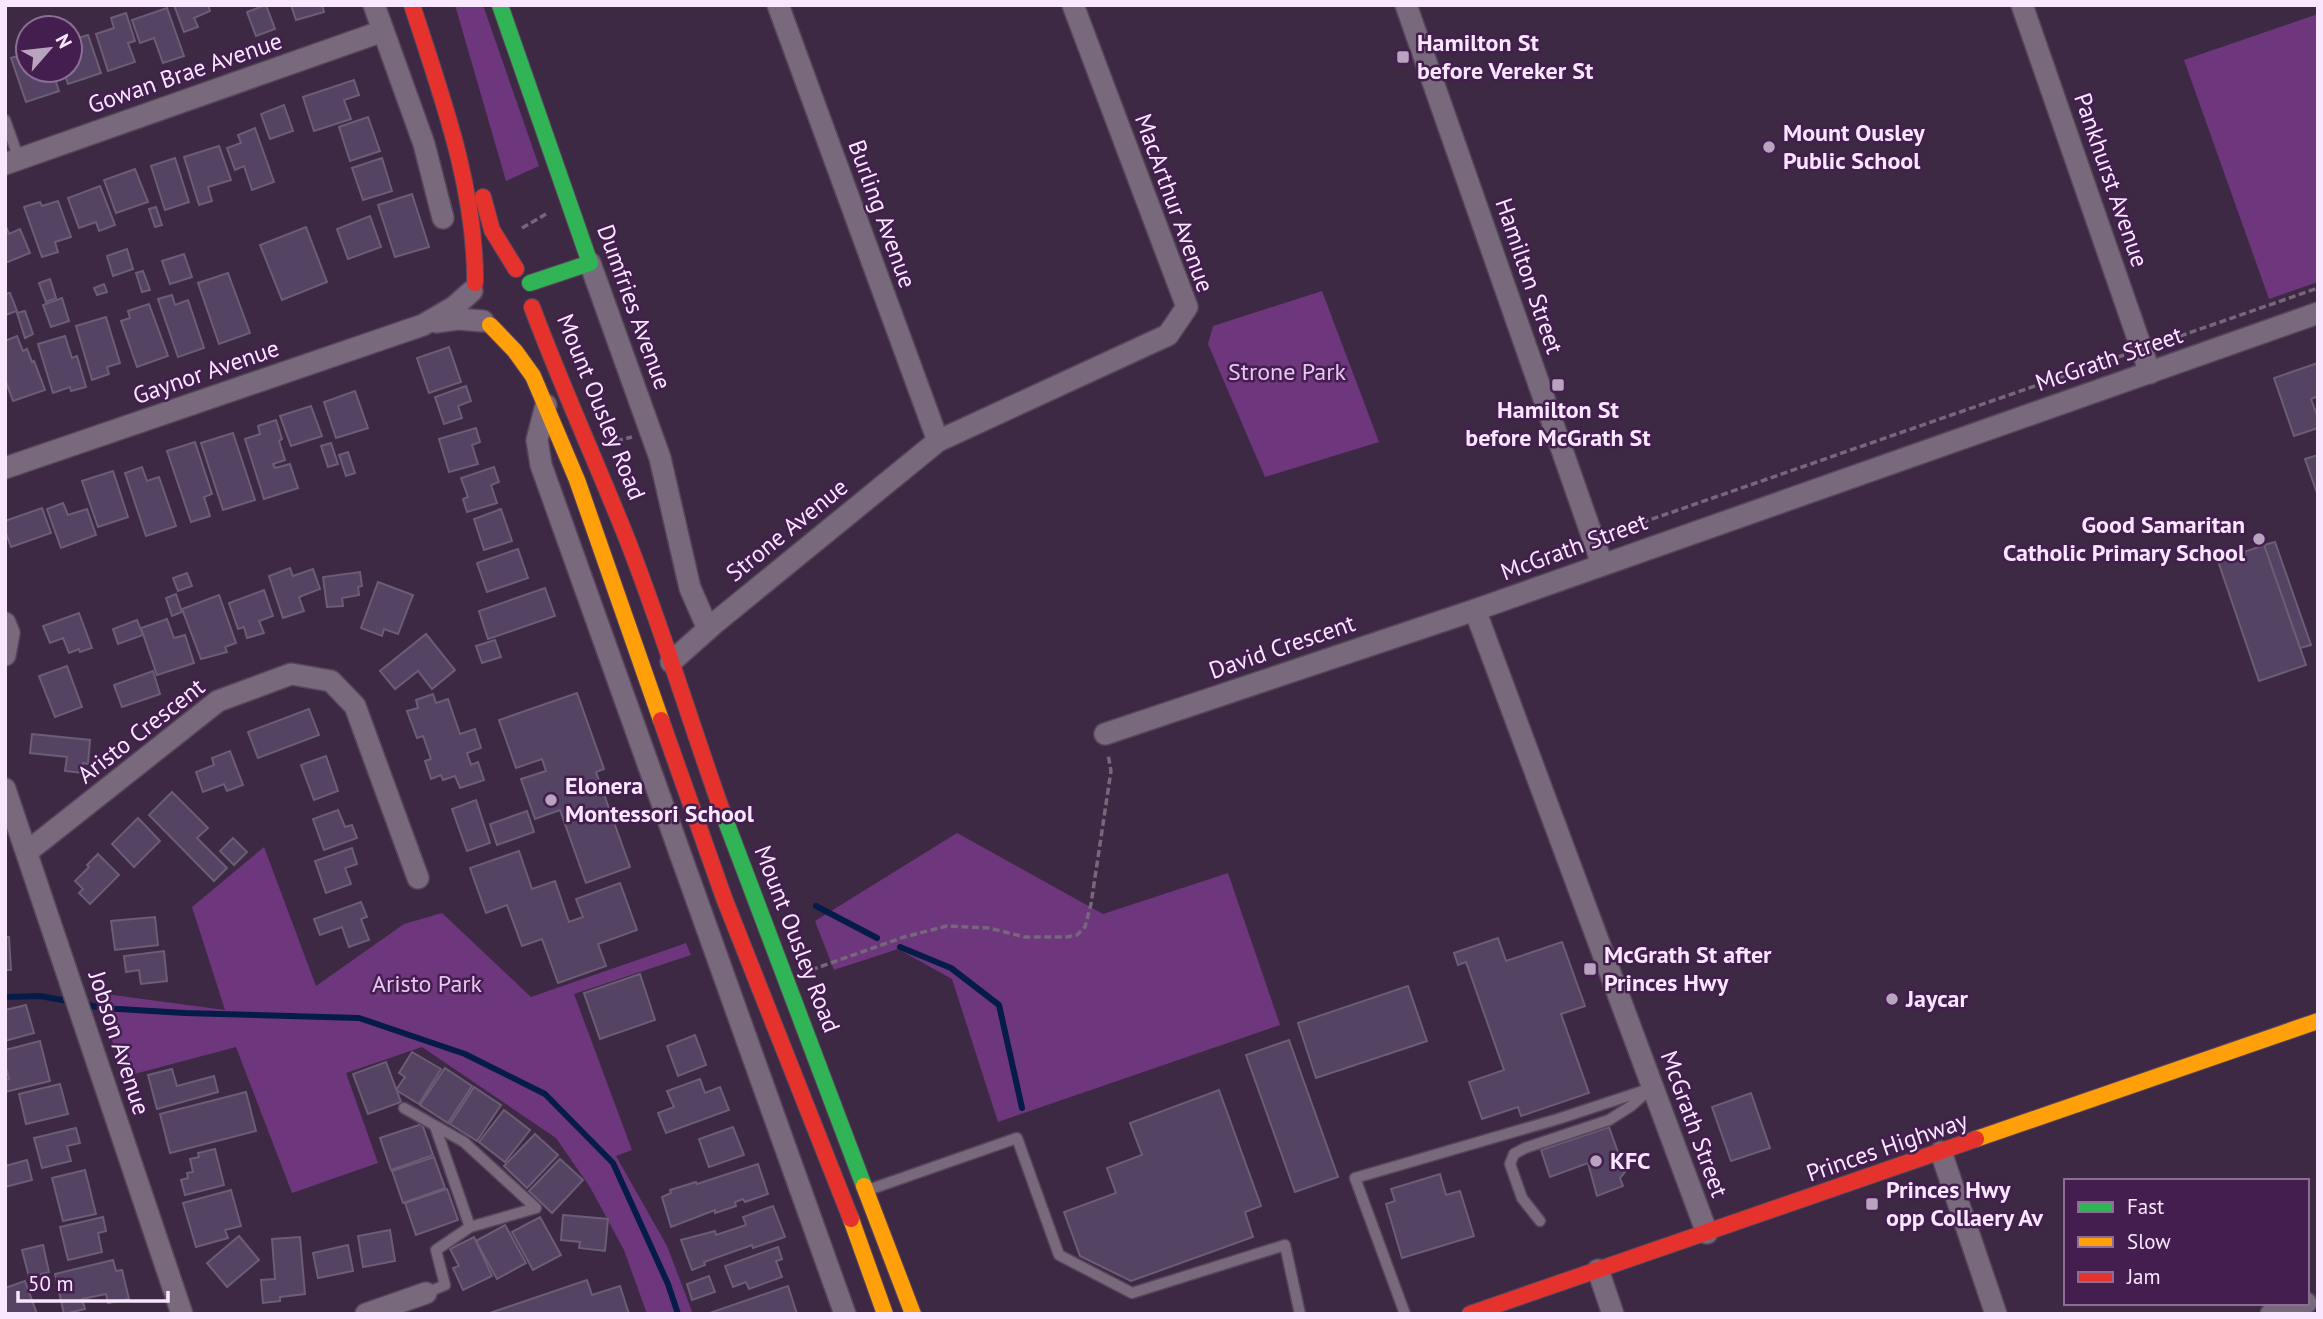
<svg xmlns="http://www.w3.org/2000/svg" width="2323" height="1319" font-family="'PT Sans',sans-serif">
  <style>
    .green { fill: #6e367d }
    .lines { fill: none; stroke-linecap: round; stroke-linejoin: round }
    .stream { stroke: #061c48; stroke-width: 6 }
    .building { fill: #544362; stroke: #6b5d75; stroke-width: 2 }
    .lane-casing { stroke: #57455b; stroke-width: 13 }
    .street-casing { stroke: #57455b; stroke-width: 24 }
    .fast-casing { stroke: #57455b; stroke-width: 18 }
    .slow-casing { stroke: #57455b; stroke-width: 18 }
    .jam-casing { stroke: #57455b; stroke-width: 18 }
    .path { stroke: #76677a; stroke-width: 3.5; stroke-dasharray: 7 3.5; stroke-linecap: butt }
    .lane { stroke: #79697d; stroke-width: 10 }
    .street { stroke: #79697d; stroke-width: 21 }
    .fast { stroke: #30b455; stroke-width: 16 }
    .slow { stroke: #ff9f0a; stroke-width: 16 }
    .jam { stroke: #e5322d; stroke-width: 16 }
    .poi-dot { fill: #b8a4be; stroke: #441e4f; stroke-width: 2.5 }
    .labels { text-anchor: middle; stroke-width: 5; stroke-linejoin: round; paint-order: stroke }
    .poi-label { font-size: 24px; font-weight: bold; fill: #f9e7ff; stroke: #441e4f; text-anchor: start }
    .street-label { font-size: 24px; fill: #f9e7ff; stroke: #441e4f }
    .park-label { font-size: 24px; fill: #e9c6f4; stroke: #441e4f }
  </style>
  <rect width="100%" height="100%" fill="#3e2944"/>
  <g class="green">
    <polygon points="455,5 483,5 539,166 506,181"/>
    <polygon points="2318,14 2318,282 2269,299 2184,60"/>
    <polygon points="1322,291 1379,442 1265,477 1208,344 1213,326"/>
    <polygon points="957,833 1103,914 1228,873 1280,1025 998,1122 952,979 898,949 834,970 815,921"/>
    <polygon points="264,847 316,986 404,924 442,913 531,997 686,943 691,955 574,994 632,1150 616,1156 667,1246 693,1314 647,1314 624,1250 590,1187 556,1138 422,1047 346,1073 378,1163 292,1193 236,1047 123,1077 98,993 225,1010 192,907"/>
  </g>
  <g class="lines">
    <g class="stream">
      <polyline points="816,906 877,938"/>
      <polyline points="900,947 951,968 999,1005 1022,1108"/>
      <polyline points="5,997 40,996 73,1002"/>
      <polyline points="83,1004 102,1008 185,1013 359,1018 465,1054 545,1094 613,1163 668,1284 678,1314"/>
    </g>
  </g>
  <g class="building">
    <polygon points="174,5 208,5 210,11 194,18 198,27 184,32"/>
    <polygon points="266,5 275,29 256,36 247,12"/>
    <polygon points="291,5 322,5 324,12 296,20"/>
    <polygon points="167,8 184,56 163,63 154,38 140,43 132,20"/>
    <polygon points="126,13 135,41 128,43 135,62 108,71 96,34 114,28 111,18"/>
    <polygon points="74,28 78,38 88,35 101,73 68,84 63,70 70,70 70,29"/>
    <polygon points="28,53 28,70 52,70 59,91 26,102 11,58"/>
    <polygon points="354,80 359,95 344,100 351,119 314,131 303,97"/>
    <polygon points="284,105 293,131 270,139 261,114"/>
    <polygon points="368,117 380,151 350,161 339,127"/>
    <polygon points="255,128 274,182 252,190 244,166 235,170 227,148 241,143 238,135"/>
    <polygon points="219,146 231,180 208,187 212,201 199,205 184,157"/>
    <polygon points="175,158 189,202 165,210 151,166"/>
    <polygon points="382,158 392,191 363,200 352,168"/>
    <polygon points="135,169 148,202 116,213 104,180"/>
    <polygon points="100,186 115,225 99,231 96,222 79,228 68,198"/>
    <polygon points="412,194 429,247 395,257 378,205"/>
    <polygon points="58,201 71,237 55,242 58,252 42,257 24,207 40,202 42,206"/>
    <polygon points="156,207 162,225 155,227 149,209"/>
    <polygon points="370,216 381,247 348,259 337,229"/>
    <polygon points="5,224 9,234 20,229 30,253 5,263"/>
    <polygon points="306,227 327,282 282,300 260,245"/>
    <polygon points="127,249 133,269 113,276 107,256"/>
    <polygon points="184,254 192,277 170,284 162,261"/>
    <polygon points="143,271 150,290 142,292 136,273"/>
    <polygon points="228,273 250,333 219,344 198,283"/>
    <polygon points="50,279 56,298 46,302 39,283"/>
    <polygon points="104,284 107,292 97,295 94,288"/>
    <polygon points="10,293 17,311 5,315 5,294"/>
    <polygon points="172,295 175,305 188,300 204,348 178,357 158,299"/>
    <polygon points="62,298 69,321 51,327 43,305"/>
    <polygon points="149,304 168,356 137,367 121,321 130,318 128,311"/>
    <polygon points="25,311 33,334 25,338 17,313"/>
    <polygon points="106,317 120,363 107,367 109,374 92,380 76,326"/>
    <polygon points="17,336 23,351 27,349 32,362 34,361 45,390 13,401 5,379 5,341"/>
    <polygon points="65,336 72,358 77,356 86,387 71,391 70,387 53,393 38,344"/>
    <polygon points="449,347 461,382 429,393 417,358"/>
    <polygon points="2318,363 2318,396 2311,399 2318,418 2318,428 2294,436 2274,378"/>
    <polygon points="466,386 471,401 458,406 462,418 444,424 435,397"/>
    <polygon points="355,391 368,428 336,438 324,402"/>
    <polygon points="311,406 322,436 291,446 280,416"/>
    <polygon points="276,420 282,439 279,441 285,460 273,464 275,468 290,464 298,488 264,499 245,439 260,434 258,426"/>
    <polygon points="476,428 480,442 472,445 478,464 449,472 439,439"/>
    <polygon points="233,433 255,500 223,510 201,443"/>
    <polygon points="195,442 212,494 204,497 210,516 191,522 167,451"/>
    <polygon points="331,443 338,464 328,467 321,446"/>
    <polygon points="348,452 355,473 346,476 339,455"/>
    <polygon points="2318,455 2318,496 2305,459"/>
    <polygon points="142,467 147,481 159,477 176,526 146,536 125,473"/>
    <polygon points="494,467 499,482 491,485 497,503 467,512 463,499 468,497 461,478"/>
    <polygon points="113,471 128,517 98,527 82,481"/>
    <polygon points="63,503 68,515 87,509 96,535 61,548 47,509"/>
    <polygon points="42,508 51,533 11,547 5,530 5,521"/>
    <polygon points="501,509 512,541 484,550 474,519"/>
    <polygon points="2275,542 2311,645 2300,648 2264,545"/>
    <polygon points="2264,545 2306,665 2259,681 2218,561"/>
    <polygon points="518,549 528,578 487,592 477,563"/>
    <polygon points="290,568 293,576 313,569 320,589 299,597 304,611 283,618 269,576"/>
    <polygon points="360,572 362,586 358,587 359,595 342,598 343,606 327,607 323,577"/>
    <polygon points="187,573 192,586 178,591 173,578"/>
    <polygon points="378,582 413,595 398,634 384,629 382,636 361,628"/>
    <polygon points="545,588 555,616 488,639 479,611"/>
    <polygon points="264,590 273,616 259,621 264,633 247,638 244,627 238,629 229,603"/>
    <polygon points="176,594 182,612 172,616 166,598"/>
    <polygon points="219,595 236,643 225,647 227,652 201,659 182,609"/>
    <polygon points="79,613 92,648 80,652 79,649 69,653 63,638 50,643 43,626"/>
    <polygon points="167,619 174,638 185,635 194,663 157,675 141,628"/>
    <polygon points="137,620 143,635 118,644 113,629"/>
    <polygon points="426,634 455,670 432,689 418,671 395,689 380,671"/>
    <polygon points="495,640 501,657 482,663 476,646"/>
    <polygon points="67,666 82,707 55,717 39,676"/>
    <polygon points="153,671 160,694 122,707 114,685"/>
    <polygon points="577,693 604,769 596,772 630,867 586,883 560,810 535,819 521,779 546,771 542,759 516,768 499,720"/>
    <polygon points="433,694 436,703 448,699 460,734 475,729 481,748 467,753 471,765 478,762 484,780 460,788 455,776 443,780 441,775 431,779 425,761 431,759 423,736 417,738 407,711 418,708 416,700"/>
    <polygon points="309,709 319,735 258,758 248,732"/>
    <polygon points="32,734 90,740 88,764 83,763 82,773 65,771 67,757 30,753"/>
    <polygon points="230,751 243,785 227,791 224,784 203,792 196,772 214,765 212,758"/>
    <polygon points="326,756 338,791 314,800 301,765"/>
    <polygon points="172,792 208,828 197,838 227,868 214,881 149,815"/>
    <polygon points="476,800 490,843 467,851 452,809"/>
    <polygon points="338,810 345,827 352,825 357,838 324,850 313,819"/>
    <polygon points="527,811 534,832 497,845 490,824"/>
    <polygon points="138,818 160,841 134,867 112,844"/>
    <polygon points="233,838 247,852 234,865 220,851"/>
    <polygon points="352,848 357,864 345,868 351,884 326,893 315,861"/>
    <polygon points="519,851 532,889 555,881 569,922 583,917 576,899 620,883 637,930 598,944 606,966 558,983 542,939 522,946 507,905 486,913 470,868"/>
    <polygon points="98,854 119,875 90,904 79,893 83,889 75,881 89,867 87,865"/>
    <polygon points="361,902 367,917 361,919 369,940 349,947 342,927 320,935 314,919"/>
    <polygon points="155,917 158,945 115,950 111,921"/>
    <polygon points="5,937 9,937 11,970 5,970"/>
    <polygon points="1498,938 1506,961 1562,942 1585,1006 1561,1014 1589,1093 1521,1116 1518,1107 1482,1119 1469,1082 1504,1070 1466,962 1458,965 1454,953"/>
    <polygon points="164,951 167,981 141,984 139,970 126,972 124,956"/>
    <polygon points="640,974 655,1020 600,1039 584,993"/>
    <polygon points="1408,986 1427,1041 1316,1078 1298,1023"/>
    <polygon points="26,1005 34,1033 5,1041 5,1010"/>
    <polygon points="695,1035 706,1065 678,1076 667,1046"/>
    <polygon points="1289,1040 1338,1177 1295,1192 1246,1055"/>
    <polygon points="40,1041 50,1081 5,1092 5,1080 9,1079 5,1064 5,1050"/>
    <polygon points="412,1052 441,1069 419,1104 396,1090 405,1077 399,1073"/>
    <polygon points="386,1062 401,1102 368,1114 353,1074"/>
    <polygon points="445,1068 472,1086 448,1123 420,1105"/>
    <polygon points="172,1069 177,1086 214,1076 218,1092 157,1109 148,1075"/>
    <polygon points="700,1079 705,1093 720,1087 729,1110 666,1133 658,1113 674,1107 667,1091"/>
    <polygon points="60,1084 68,1114 26,1124 19,1094"/>
    <polygon points="474,1087 501,1105 477,1141 450,1124"/>
    <polygon points="1219,1090 1261,1206 1245,1212 1253,1237 1131,1281 1080,1256 1064,1212 1116,1193 1107,1168 1142,1155 1130,1123"/>
    <polygon points="246,1092 256,1131 170,1153 160,1114"/>
    <polygon points="1751,1093 1770,1148 1731,1161 1712,1107"/>
    <polygon points="504,1110 530,1130 505,1162 479,1142"/>
    <polygon points="422,1124 433,1155 391,1170 380,1138"/>
    <polygon points="733,1127 744,1155 709,1167 699,1139"/>
    <polygon points="1609,1127 1625,1172 1620,1178 1623,1186 1597,1196 1588,1163 1550,1177 1541,1150"/>
    <polygon points="76,1128 80,1143 67,1146 71,1161 42,1168 34,1138"/>
    <polygon points="535,1134 558,1155 527,1188 504,1166"/>
    <polygon points="215,1149 224,1185 185,1195 181,1180 188,1178 187,1173 193,1172 190,1159 199,1157 198,1153"/>
    <polygon points="434,1157 445,1188 403,1203 392,1171"/>
    <polygon points="560,1159 583,1180 552,1213 529,1191"/>
    <polygon points="27,1160 32,1180 5,1187 5,1166"/>
    <polygon points="758,1164 768,1194 745,1202 743,1199 735,1202 736,1206 715,1213 715,1210 671,1227 662,1197 671,1193 670,1190 696,1182 697,1184"/>
    <polygon points="85,1170 96,1214 63,1221 52,1178"/>
    <polygon points="1440,1174 1446,1195 1460,1191 1474,1236 1402,1258 1386,1204 1395,1201 1391,1189"/>
    <polygon points="447,1189 458,1220 416,1235 405,1203"/>
    <polygon points="231,1190 241,1226 225,1230 228,1238 196,1247 183,1203"/>
    <polygon points="773,1206 785,1237 753,1248 752,1245 704,1262 705,1265 692,1270 681,1240 715,1231 716,1235 746,1225 743,1217"/>
    <polygon points="563,1215 608,1219 605,1251 579,1248 580,1242 561,1240"/>
    <polygon points="103,1217 106,1231 98,1233 102,1252 68,1260 60,1227"/>
    <polygon points="540,1217 561,1255 533,1270 512,1232"/>
    <polygon points="505,1225 526,1263 497,1279 476,1241"/>
    <polygon points="390,1230 395,1261 363,1267 358,1236"/>
    <polygon points="239,1236 259,1260 227,1287 207,1263"/>
    <polygon points="300,1237 305,1294 280,1297 280,1301 263,1303 261,1280 275,1279 272,1239"/>
    <polygon points="474,1237 492,1276 463,1290 453,1268 459,1266 450,1249"/>
    <polygon points="43,1245 49,1272 29,1277 22,1250"/>
    <polygon points="348,1245 353,1271 318,1278 313,1253"/>
    <polygon points="778,1247 782,1259 776,1261 782,1277 749,1289 746,1282 733,1287 725,1266"/>
    <polygon points="113,1260 116,1271 122,1270 129,1299 108,1303 106,1294 82,1299 85,1309 64,1314 55,1274"/>
    <polygon points="709,1276 715,1292 692,1300 687,1284"/>
    <polygon points="587,1280 592,1295 620,1286 629,1314 487,1314"/>
    <polygon points="25,1281 37,1314 5,1314 5,1288"/>
    <polygon points="788,1286 797,1314 707,1314"/>
  </g>
  <g class="lines">
    <g class="lane-casing">
      <g id="lane">
        <polyline points="5,120 19,159"/>
        <polyline points="404,1108 464,1142 536,1208 470,1227 436,1250 445,1285 426,1293"/>
        <polyline points="435,1126 470,1227"/>
        <polyline points="871,1189 1017,1138 1059,1255 1132,1293 1285,1245 1300,1314"/>
        <polyline points="1540,1221 1522,1198 1510,1164 1514,1154 1525,1148 1609,1120 1631,1106 1647,1092"/>
        <polyline points="1405,1314 1355,1178 1558,1119 1652,1088"/>
      </g>
    </g>
    <g class="street-casing">
      <g id="street">
        <polyline points="374,5 424,144 443,218"/>
        <polyline points="778,5 938,441"/>
        <polyline points="1406,5 1602,564"/>
        <polyline points="2022,5 2150,373"/>
        <polyline points="5,164 383,31"/>
        <polyline points="590,263 660,458 690,588 708,629"/>
        <polyline points="436,322 458,319 483,321"/>
        <polyline points="546,405 537,440 541,465 845,1314"/>
        <polyline points="5,468 423,325 454,307 472,291"/>
        <polyline points="5,623 9,633 5,655"/>
        <polyline points="671,662 716,622 938,441 1168,335 1187,307 1073,5"/>
        <polyline points="1105,734 1475,610"/>
        <polyline points="5,789 182,1314"/>
        <polyline points="27,852 218,701 291,674 331,681 355,706 418,878"/>
        <polyline points="1941,1152 1996,1314"/>
        <polyline points="1707,1233 1475,610 2318,313"/>
        <polyline points="1598,1270 1613,1314"/>
        <polyline points="366,1314 426,1293"/>
        <polyline points="2271,1314 2306,1303"/>
      </g>
    </g>
    <g class="fast-casing">
      <g id="fast">
        <polyline points="500,5 590,263 530,283"/>
        <polyline points="722,811 864,1186"/>
      </g>
    </g>
    <g class="slow-casing">
      <g id="slow">
        <polyline points="490,325 515,351 533,376 577,480 661,720"/>
        <polyline points="1976,1139 2318,1021"/>
        <polyline points="864,1186 913,1314"/>
        <polyline points="851,1219 885,1314"/>
      </g>
    </g>
    <g class="jam-casing">
      <g id="jam">
        <path d="M412,5c29,89 64,183 63,278"/>
        <polyline points="483,197 492,230 516,269"/>
        <path d="M532,307c29,78 64,154 95,232 35,89 63,182 95,272"/>
        <polyline points="661,720 724,898 851,1219"/>
        <polyline points="1470,1314 1976,1139"/>
      </g>
    </g>
    <g class="path">
      <polyline points="522,228 546,214"/>
      <polyline points="2160,343 2318,288"/>
      <polyline points="616,441 632,437"/>
      <polyline points="1612,533 2124,355"/>
      <polyline points="811,970 904,937 947,926 989,928 1025,937 1067,937 1077,935 1085,927 1091,904 1111,771 1108,754"/>
    </g>
    <use href="#lane" class="lane"/>
    <use href="#street" class="street"/>
    <use href="#fast" class="fast"/>
    <use href="#slow" class="slow"/>
    <use href="#jam" class="jam"/>
  </g>
  <g class="poi-dot">
    <rect x="1396" y="50" width="14" height="14" rx="3.5"/>
    <circle cx="1769" cy="147" r="7"/>
    <rect x="1551" y="378" width="14" height="14" rx="3.5"/>
    <circle cx="2259" cy="539" r="7"/>
    <circle cx="551" cy="800" r="7"/>
    <rect x="1583" y="962" width="14" height="14" rx="3.5"/>
    <circle cx="1892" cy="999" r="7"/>
    <circle cx="1596" cy="1161" r="7"/>
    <rect x="1865" y="1197" width="14" height="14" rx="3.5"/>
  </g>
  <g class="labels">
    <g class="poi-label">
      <text x="1417" y="51">Hamilton St<tspan x="1417" dy="28">before Vereker St</tspan></text>
      <text x="1783" y="141">Mount Ousley<tspan x="1783" dy="28">Public School</tspan></text>
      <text x="1558" y="418" text-anchor="middle">Hamilton St<tspan x="1558" dy="28">before McGrath St</tspan></text>
      <text x="2245" y="533" text-anchor="end">Good Samaritan<tspan x="2245" dy="28">Catholic Primary School</tspan></text>
      <text x="565" y="794">Elonera<tspan x="565" dy="28">Montessori School</tspan></text>
      <text x="1604" y="963">McGrath St after<tspan x="1604" dy="28">Princes Hwy</tspan></text>
      <text x="1906" y="1007">Jaycar</text>
      <text x="1610" y="1169">KFC</text>
      <text x="1886" y="1198">Princes Hwy<tspan x="1886" dy="28">opp Collaery Av</tspan></text>
    </g>
    <g class="street-label">
      <text transform="translate(185 73) rotate(-19)" y="8">Gowan Brae Avenue</text>
      <text transform="translate(2111 180) rotate(71)" y="8">Pankhurst Avenue</text>
      <text transform="translate(1174 203) rotate(70)" y="8">MacArthur Avenue</text>
      <text transform="translate(882 214) rotate(70)" y="8">Burling Avenue</text>
      <text transform="translate(1529 276) rotate(71)" y="8">Hamilton Street</text>
      <text transform="translate(634 307) rotate(70)" y="8">Dumfries Avenue</text>
      <text transform="translate(2109 359) rotate(-19)" y="8">McGrath Street</text>
      <text transform="translate(206 372) rotate(-19)" y="8">Gaynor Avenue</text>
      <text transform="translate(601 407) rotate(68)" y="8">Mount Ousley Road</text>
      <text transform="translate(787 530) rotate(-39)" y="8">Strone Avenue</text>
      <text transform="translate(1574 547) rotate(-20)" y="8">McGrath Street</text>
      <text transform="translate(1282 647) rotate(-19)" y="8">David Crescent</text>
      <text transform="translate(141 731) rotate(-38)" y="8">Aristo Crescent</text>
      <text transform="translate(797 939) rotate(69)" y="8">Mount Ousley Road</text>
      <text transform="translate(119 1043) rotate(72)" y="8">Jobson Avenue</text>
      <text transform="translate(1694 1124) rotate(70)" y="8">McGrath Street</text>
      <text transform="translate(1887 1147) rotate(-19)" y="8">Princes Highway</text>
    </g>
    <g class="park-label">
      <text x="1287" y="380">Strone Park</text>
      <text x="427" y="992">Aristo Park</text>
    </g>
  </g>
  <rect width="2323" height="1319" fill="none" stroke="#f9e7ff" stroke-width="14"/>
  <rect x="2064" y="1179" width="245" height="126" fill="#441e4f" stroke="#8c6e95" stroke-width="2"/>
  <rect x="2078" y="1202" width="35" height="10" fill="#30b455" stroke="#8c6e95" stroke-width="2"/>
  <text x="2127" y="1214" font-size="21" fill="#f9e7ff">Fast</text>
  <rect x="2078" y="1237" width="35" height="10" fill="#ff9f0a" stroke="#8c6e95" stroke-width="2"/>
  <text x="2127" y="1249" font-size="21" fill="#f9e7ff">Slow</text>
  <rect x="2078" y="1272" width="35" height="10" fill="#e5322d" stroke="#8c6e95" stroke-width="2"/>
  <text x="2127" y="1284" font-size="21" fill="#f9e7ff">Jam</text>
  <g transform="translate(49 49) rotate(62)"><circle r="33" fill="#441e4f" stroke="#8c6e95" stroke-width="2"/>
  <path d="M0-5L12 26L0 18L-12 26Z" fill="#b8a4be"/>
  <text y="-10" font-size="19" font-weight="bold" text-anchor="middle" fill="#f9e7ff">N</text>
  </g>
  <path d="M18 1291v10h150v-10" fill="none" stroke="#f9e7ff" stroke-width="3.5"/>
  <text x="28" y="1291" font-size="21" fill="#f9e7ff" stroke="#441e4f" stroke-width="5" paint-order="stroke">50 m</text>
</svg>
